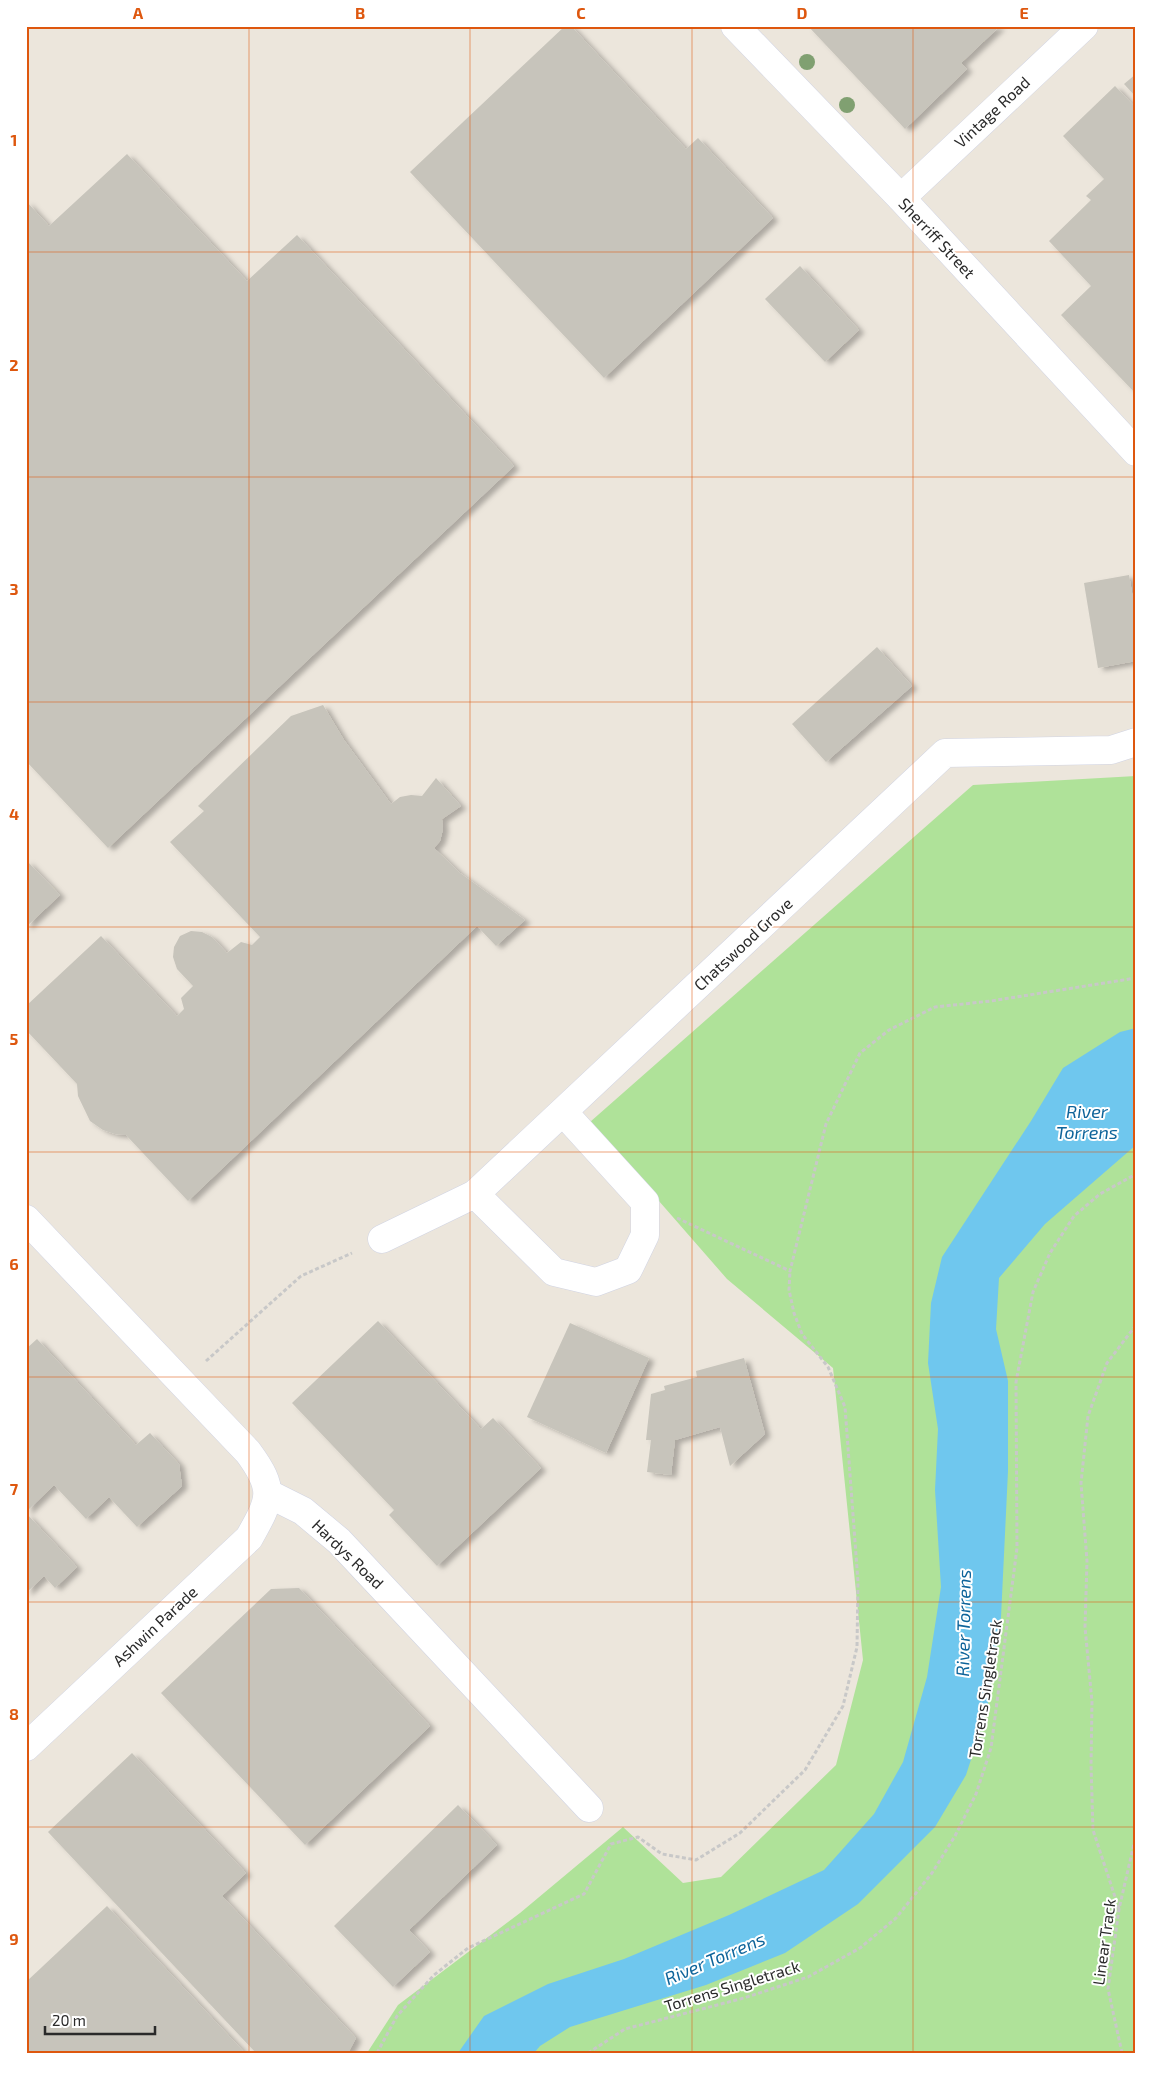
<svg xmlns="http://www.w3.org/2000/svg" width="1162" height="2079" font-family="'Exo 2',sans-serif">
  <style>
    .green { fill: #afe299 }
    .water { fill: #6fc7ee }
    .building { fill: #c7c4bb; filter: url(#shadow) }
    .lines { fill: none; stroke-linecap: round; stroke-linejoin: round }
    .street-casing { stroke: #d1d4e3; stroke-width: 29 }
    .secondary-casing { stroke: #d1d4e3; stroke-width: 29 }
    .path { stroke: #c8c8c8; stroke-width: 3; stroke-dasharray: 4 2.5; stroke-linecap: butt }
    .street { stroke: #fff; stroke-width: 28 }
    .secondary { stroke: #fff; stroke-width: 28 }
    .tree { fill: #80a071 }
    .grid { fill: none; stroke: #de570e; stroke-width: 1; stroke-opacity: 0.55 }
    .labels { text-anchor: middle; stroke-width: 4; stroke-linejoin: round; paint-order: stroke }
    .street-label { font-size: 16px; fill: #2a2a2a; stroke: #fff }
    .water-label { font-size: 18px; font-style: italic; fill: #0e649a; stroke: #fff }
    .neatline { fill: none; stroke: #de570e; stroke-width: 2 }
    .grid-label { font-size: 16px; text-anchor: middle; font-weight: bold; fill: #de570e }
  </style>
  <defs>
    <filter id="shadow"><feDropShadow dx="5.5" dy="3" stdDeviation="2.5" flood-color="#0004"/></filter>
  </defs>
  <rect width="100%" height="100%" fill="#ece6dc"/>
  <polygon class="green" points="1136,776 1136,2053 367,2053 398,2005 520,1913 623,1827 683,1883 721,1877 836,1765 863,1660 833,1368 727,1279 590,1122 973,785"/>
  <polygon class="water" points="1136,1028 1136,1145 1045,1224 999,1278 996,1329 1008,1381 1008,1471 1001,1617 987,1710 966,1775 935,1827 858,1904 785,1953 706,1985 570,2027 540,2046 534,2053 458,2053 484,2016 548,1984 624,1959 729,1915 824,1870 874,1814 903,1762 927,1677 941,1587 935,1490 938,1429 928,1363 931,1303 942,1257 1031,1121 1063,1068 1120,1032"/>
  <g class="building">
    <polygon points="565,26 571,26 686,149 698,138 773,218 604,378 410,172"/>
    <polygon points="808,26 1000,26 961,63 967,69 905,129"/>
    <polygon points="1136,74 1136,97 1124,84"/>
    <polygon points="1115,86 1136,108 1136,394 1061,315 1091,286 1049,241 1091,200 1086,196 1104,179 1063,136"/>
    <polygon points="127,154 247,281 297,235 514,466 108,848 26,761 26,201 49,226"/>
    <polygon points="800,266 859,330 825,362 765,299"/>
    <polygon points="1129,575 1136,616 1136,661 1098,668 1084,583"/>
    <polygon points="877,647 912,686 826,762 792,724"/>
    <polygon points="323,705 344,740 391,804 400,797 411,795 422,796 436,778 461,806 442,819 443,829 440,841 434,848 460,873 525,920 496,946 477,926 188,1201 126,1135 115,1134 103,1130 90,1121 78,1096 77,1084 26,1030 26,1006 101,936 177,1016 184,1009 181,998 193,986 177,969 173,957 174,947 180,936 191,931 202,932 212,937 227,953 241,942 252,945 260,937 170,842 204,811 198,806 291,716"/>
    <polygon points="26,860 60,895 26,927"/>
    <polygon points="378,1321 481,1429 493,1418 541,1468 437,1566 389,1515 394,1510 292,1403"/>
    <polygon points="570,1323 649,1358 606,1453 527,1417"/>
    <polygon points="37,1339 136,1445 150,1433 179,1464 182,1486 137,1527 109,1497 86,1519 54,1485 26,1512 26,1349"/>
    <polygon points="744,1358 765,1434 730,1466 720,1427 675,1440 671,1475 647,1472 651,1440 646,1440 651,1394 665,1390 664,1386 697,1377 696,1371"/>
    <polygon points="26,1513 77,1567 55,1588 44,1576 26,1593"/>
    <polygon points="299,1588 430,1726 305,1845 161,1693 271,1589"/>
    <polygon points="132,1753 246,1873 222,1896 356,2038 348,2053 256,2053 48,1832"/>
    <polygon points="458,1805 497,1845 409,1930 430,1952 393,1987 334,1926"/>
    <polygon points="107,1906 245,2053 26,2053 26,1982"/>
  </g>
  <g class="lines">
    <g class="street-casing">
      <g id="street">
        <polyline points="735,26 901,198 1136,452"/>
        <polyline points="901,198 1084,26"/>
        <polyline points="475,1194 554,1272 596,1282 628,1270 645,1235 645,1202 564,1113"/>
        <polyline points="382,1239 475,1194 945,753 1111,750 1136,742"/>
        <polyline points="269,1494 303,1511 339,1541 589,1808"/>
      </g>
    </g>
    <g class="secondary-casing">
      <path id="secondary" d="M26,1219l222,233c28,38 23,47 1,86l-223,209"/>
    </g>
    <g class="path">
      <polyline points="677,1218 790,1271 826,1124 860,1053 889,1030 935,1007 991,1001 1136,978"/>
      <polyline points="206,1361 301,1276 352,1253"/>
      <polyline points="1119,1909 1093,1830 1091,1765 1092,1702 1085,1627 1087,1561 1081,1483 1088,1416 1107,1363 1136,1325"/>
      <polyline points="377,2053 397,2016 434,1975 468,1948 584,1894 611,1844 638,1837 662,1854 696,1860 740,1833 805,1770 843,1706 857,1647 858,1582 845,1407 828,1367 802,1334 794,1313 789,1290 790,1271"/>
      <polyline points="588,2053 625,2029 744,1998 808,1977 860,1948 896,1918 932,1873 955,1836 976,1794 991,1748 1017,1548 1016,1382 1033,1292 1050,1253 1074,1216 1100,1194 1136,1174"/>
      <polyline points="1122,2053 1108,1989 1119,1909 1136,1835"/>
    </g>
    <use href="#street" class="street"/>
    <use href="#secondary" class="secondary"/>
  </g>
  <g class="tree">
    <circle cx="807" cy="62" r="8"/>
    <circle cx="847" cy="105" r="8"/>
  </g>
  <path class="grid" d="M249,26v2027M470,26v2027M692,26v2027M913,26v2027M26,252h1110M26,477h1110M26,702h1110M26,927h1110M26,1152h1110M26,1377h1110M26,1602h1110M26,1827h1110"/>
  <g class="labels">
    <g class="street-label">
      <text transform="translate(992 112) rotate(-43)" y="6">Vintage Road</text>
      <text transform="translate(937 238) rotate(47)" y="6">Sherriff Street</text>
      <text transform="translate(743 944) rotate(-43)" y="6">Chatswood Grove</text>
      <text transform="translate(348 1554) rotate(44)" y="6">Hardys Road</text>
      <text transform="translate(155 1626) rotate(-43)" y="6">Ashwin Parade</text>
      <text transform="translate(985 1689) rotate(-81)" y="6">Torrens Singletrack</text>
      <text transform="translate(1104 1942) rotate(-82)" y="6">Linear Track</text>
      <text transform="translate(732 1986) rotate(-17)" y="6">Torrens Singletrack</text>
    </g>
    <g class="water-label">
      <text x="1087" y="1118">River<tspan x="1087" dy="21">Torrens</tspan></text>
      <text transform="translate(964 1623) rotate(-89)" y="6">River Torrens</text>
      <text transform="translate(715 1959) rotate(-23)" y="6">River Torrens</text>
    </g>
  </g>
  <rect width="1162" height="2079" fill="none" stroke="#ffffff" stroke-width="55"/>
  <path d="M45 2026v8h110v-8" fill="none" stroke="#2a2a2a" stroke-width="2.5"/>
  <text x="52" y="2026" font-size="15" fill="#2a2a2a" stroke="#ffffff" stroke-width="4" paint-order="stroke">20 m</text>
  <rect x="28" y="28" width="1106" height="2024" class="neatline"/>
  <g class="grid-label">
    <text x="138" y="19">A</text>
    <text x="360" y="19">B</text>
    <text x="581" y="19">C</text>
    <text x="802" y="19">D</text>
    <text x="1024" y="19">E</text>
    <text x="14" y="146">1</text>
    <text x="14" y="371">2</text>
    <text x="14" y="595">3</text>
    <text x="14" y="820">4</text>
    <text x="14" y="1045">5</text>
    <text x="14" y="1270">6</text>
    <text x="14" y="1495">7</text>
    <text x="14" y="1720">8</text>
    <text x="14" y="1945">9</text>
  </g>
</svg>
